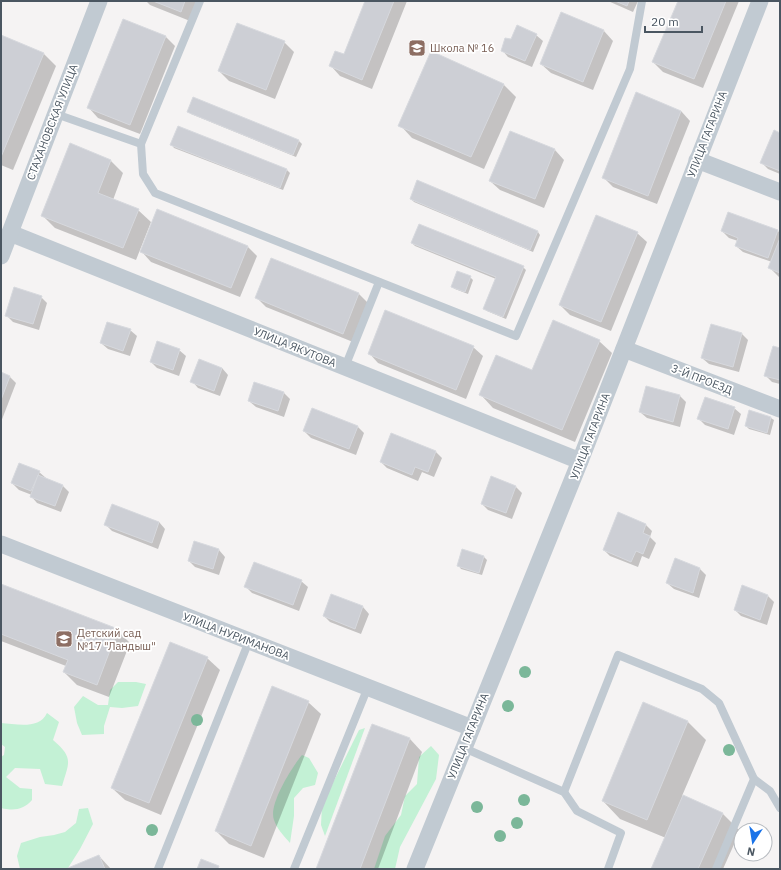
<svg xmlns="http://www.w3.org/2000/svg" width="781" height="870" font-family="'IBM Plex Sans',sans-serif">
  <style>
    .green { fill: #c3f1d5 }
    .shadow { fill: #0003 }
    .building { fill: #cdcfd5; stroke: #d7d9de }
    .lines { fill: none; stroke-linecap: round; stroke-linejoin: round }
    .service { stroke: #c1cad2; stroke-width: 8 }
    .minor { stroke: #c1cad2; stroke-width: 17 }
    .tree { fill: #7bb799 }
    .labels { text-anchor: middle; stroke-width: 3.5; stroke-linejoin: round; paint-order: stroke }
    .education-label { font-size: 11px; fill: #785e54; stroke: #fff; text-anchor: start }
    .street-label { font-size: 11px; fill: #4a5661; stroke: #fff }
  </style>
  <rect width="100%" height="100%" fill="#f5f3f3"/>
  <g class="green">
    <polygon points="118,682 136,682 146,684 138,706 122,708 110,707 104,726 104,734 82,735 77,723 74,707 83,696 98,705 108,705 110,690"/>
    <path d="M47,713l12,9 -6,18c21,18 16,22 9,46l-17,-2 -5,-15 -25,-1 -9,9 14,11 12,1v11c-9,10 -18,11 -31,8v-51l3,-2 1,-8 -4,-3v-21c15,1 38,7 46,-10z"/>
    <polygon points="365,728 325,836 321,825 322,805 359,730"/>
    <polygon points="431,746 439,755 436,779 400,847 395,869 374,869 385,836 401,815 405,796 417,784 419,757"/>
    <path d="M302,755l7,3 9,15 -3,12 -12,3 -9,10v18l-4,27c-6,-7 -13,-14 -16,-23 -6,-15 18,-53 28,-65z"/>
    <polygon points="88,808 93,824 80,849 68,868 62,869 20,869 17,856 21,843 40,837 54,835 65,832 76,823 79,809"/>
  </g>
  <g class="shadow">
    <polygon points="146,1 198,1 190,21 150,5"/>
    <polygon points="366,1 407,1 372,89 340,76 331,66 344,55"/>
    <polygon points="608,1 638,1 633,12"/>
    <polygon points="679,1 739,1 703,88 663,72 653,62"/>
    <polygon points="561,14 604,31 613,41 593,90 551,73 541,64"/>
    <polygon points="536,35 543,41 532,67 508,57 502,50"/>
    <polygon points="1,36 44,54 56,66 13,170 1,165"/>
    <polygon points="165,36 175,46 140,134 98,118 89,108"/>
    <polygon points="284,42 294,52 275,99 229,81 219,71"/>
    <polygon points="503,84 516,97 484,169 412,138 400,125"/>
    <polygon points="193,98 299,141 302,144 296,157 191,114 188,111"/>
    <polygon points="681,111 690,121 657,204 613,187 603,177"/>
    <polygon points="510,132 555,150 564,160 544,208 500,190 490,181"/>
    <polygon points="780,134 780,174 768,169 762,163"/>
    <polygon points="172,145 287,170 290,173 283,190 174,148"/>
    <polygon points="111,161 123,173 113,200 138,210 151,222 136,260 55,228 42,215"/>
    <polygon points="411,199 538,232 540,235 533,252 414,202"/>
    <polygon points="729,213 778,231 780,233 780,278 770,268 772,262 743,252 736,246 738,241 729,238 722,231"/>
    <polygon points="637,233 647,242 611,331 570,315 560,305"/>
    <polygon points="412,243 523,267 526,270 506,319 487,311 484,308 496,279 415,246"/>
    <polygon points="247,246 257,256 240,297 151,262 142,252"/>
    <polygon points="271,259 359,294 369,304 353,342 266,307 256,297"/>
    <polygon points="470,277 473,280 468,294 455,289 452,287"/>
    <polygon points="41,297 47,303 39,330 13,322 6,315"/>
    <polygon points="711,326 742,334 748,340 739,372 709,364 702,358"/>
    <polygon points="130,330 137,336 130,356 108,349 101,343"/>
    <polygon points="599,341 612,353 575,442 493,408 481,395"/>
    <polygon points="473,347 483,356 466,399 378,363 369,353"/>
    <polygon points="780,349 780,384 772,382 765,375"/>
    <polygon points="179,350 186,356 179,376 157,368 151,362"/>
    <polygon points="222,368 228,375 220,396 198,388 192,381"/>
    <polygon points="1,374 10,377 16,383 1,422"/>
    <polygon points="255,383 284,393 290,399 284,417 256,407 249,401"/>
    <polygon points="647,387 680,396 686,402 680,427 647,418 640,412"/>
    <polygon points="734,408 741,414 734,435 705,425 699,419"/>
    <polygon points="771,418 774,420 770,435 749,429 746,426"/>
    <polygon points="358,427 364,433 356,455 311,438 304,431"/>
    <polygon points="392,435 436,452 442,458 434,477 422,472 418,481 387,468 381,462"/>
    <polygon points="39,472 46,478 45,479 63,486 69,492 61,512 37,503 31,496 32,495 19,490 12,483"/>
    <polygon points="492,477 516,487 522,493 512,519 488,510 482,504"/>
    <polygon points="113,505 159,522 165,529 158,549 112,531 106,525"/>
    <polygon points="619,513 646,525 652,531 650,537 656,543 649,559 642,556 638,567 610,556 604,550"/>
    <polygon points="195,543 219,550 225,557 219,575 195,567 189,561"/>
    <polygon points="463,551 484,557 487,560 482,575 461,569 459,566"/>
    <polygon points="675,560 700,569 706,575 699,598 674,589 667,583"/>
    <polygon points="301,581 308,587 299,611 252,593 246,587"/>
    <polygon points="1,585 117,630 130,643 109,697 77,685 64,672 66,666 1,641"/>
    <polygon points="332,596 363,607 369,614 361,634 330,622 324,616"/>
    <polygon points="768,596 774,602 767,625 741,616 735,610"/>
    <polygon points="207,658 220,670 161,815 125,800 112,788"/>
    <polygon points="308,702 321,714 264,858 229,844 216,831"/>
    <polygon points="644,704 688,722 706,740 682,796 722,813 740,831 723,869 652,869 666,838 620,819 603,801"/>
    <polygon points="373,725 410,739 422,752 378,869 317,869"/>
    <polygon points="99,856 111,869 68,869"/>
  </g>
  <g class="building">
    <polygon points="153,1 185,1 181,12"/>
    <polygon points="365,1 394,1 362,80 329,66 335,51 344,54"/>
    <polygon points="615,1 629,1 627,6"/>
    <polygon points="678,1 726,1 694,79 652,62"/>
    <polygon points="561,12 604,30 583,82 540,64"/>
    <polygon points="123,19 166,36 130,125 87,108"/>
    <polygon points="237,23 285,41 266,90 218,71"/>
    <polygon points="517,25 537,34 525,61 501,51 505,38 511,39"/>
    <polygon points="1,35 44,53 1,157"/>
    <polygon points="431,51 504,84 471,157 398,126"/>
    <polygon points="636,92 681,111 648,196 602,178"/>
    <polygon points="193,97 299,140 293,155 187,112"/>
    <polygon points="178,126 287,169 280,188 170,145"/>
    <polygon points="774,130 780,133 780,171 760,163"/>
    <polygon points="510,131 555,149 535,199 489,181"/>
    <polygon points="70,143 111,160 98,193 139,209 123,248 41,216"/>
    <polygon points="417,180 538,231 530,250 410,199"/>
    <polygon points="157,209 248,246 231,288 140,252"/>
    <polygon points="728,212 778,230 768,258 735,246 738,238 721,231"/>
    <polygon points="596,215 638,232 601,322 559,305"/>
    <polygon points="419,224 524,266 503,317 483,309 496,277 411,243"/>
    <polygon points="780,238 780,273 768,268"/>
    <polygon points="271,258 359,293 343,334 255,298"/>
    <polygon points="457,271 471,276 465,292 451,287"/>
    <polygon points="14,287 42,296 33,324 5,316"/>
    <polygon points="385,310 474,346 456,390 368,354"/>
    <polygon points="553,320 600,340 562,430 479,395 496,355 532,370"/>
    <polygon points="107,322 131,329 123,351 100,343"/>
    <polygon points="711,324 742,333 733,367 701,358"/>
    <polygon points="157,341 180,349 173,370 150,362"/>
    <polygon points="773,346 780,348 780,380 764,376"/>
    <polygon points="199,359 222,368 214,391 190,382"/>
    <polygon points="1,372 10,376 1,400"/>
    <polygon points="254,382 284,392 278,411 248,401"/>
    <polygon points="646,386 680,395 673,422 639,412"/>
    <polygon points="705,397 735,407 728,429 697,419"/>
    <polygon points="312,408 358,426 349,449 303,431"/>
    <polygon points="749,410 771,417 767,433 745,426"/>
    <polygon points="391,433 436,451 428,472 415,467 412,475 380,462"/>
    <polygon points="19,463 40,471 31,491 11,483"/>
    <polygon points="38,475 63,485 55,506 30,497"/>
    <polygon points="491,476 516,486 506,513 481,504"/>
    <polygon points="112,504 159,522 152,543 104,525"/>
    <polygon points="618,512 646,524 643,533 650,536 643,554 636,551 631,562 603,550"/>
    <polygon points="194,541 219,549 213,569 188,561"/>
    <polygon points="462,549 484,556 479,573 457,566"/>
    <polygon points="675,558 700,568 693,593 666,583"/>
    <polygon points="254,562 302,580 293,605 244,587"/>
    <polygon points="1,584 118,629 97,685 63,672 68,660 1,634"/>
    <polygon points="742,585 768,595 760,620 734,610"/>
    <polygon points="331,594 363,606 355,629 323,616"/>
    <polygon points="170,642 208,657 149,803 111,788"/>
    <polygon points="272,686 309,701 251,846 215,831"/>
    <polygon points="643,702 688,721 647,820 602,801"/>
    <polygon points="372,724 410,738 360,869 316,869"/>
    <polygon points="683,795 723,813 698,869 651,869"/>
    <polygon points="99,855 105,869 65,869 68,868"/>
    <polygon points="201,859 219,866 218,869 197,869"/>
  </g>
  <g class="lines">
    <g class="service">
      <polyline points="56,114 141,144 143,174 155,193 516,336 630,69 642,1"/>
      <polyline points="141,144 200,1"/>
      <polyline points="345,367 379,282"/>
      <polyline points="464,748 564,792 577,811 621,833 608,869"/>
      <polyline points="754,779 770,791 780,808"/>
      <polyline points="564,792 618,655 702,689 719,703 754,779 716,869"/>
      <polyline points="158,869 249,641"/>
      <polyline points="294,869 368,687"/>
    </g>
    <g class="minor">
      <polyline points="697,160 780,192"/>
      <polyline points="10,233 580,461"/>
      <polyline points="1,256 99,1"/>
      <polyline points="624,349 780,409"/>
      <polyline points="1,544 472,728"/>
      <polyline points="415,869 580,461 760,1"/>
    </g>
  </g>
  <g class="tree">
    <circle cx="525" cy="672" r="6"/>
    <circle cx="508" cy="706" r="6"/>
    <circle cx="197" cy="720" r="6"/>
    <circle cx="729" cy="750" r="6"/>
    <circle cx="524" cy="800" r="6"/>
    <circle cx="477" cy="807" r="6"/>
    <circle cx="517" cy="823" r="6"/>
    <circle cx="152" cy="830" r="6"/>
    <circle cx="500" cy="836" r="6"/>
  </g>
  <defs>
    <g id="school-square" transform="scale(0.9)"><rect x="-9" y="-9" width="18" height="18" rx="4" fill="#8d6e63" stroke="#fff"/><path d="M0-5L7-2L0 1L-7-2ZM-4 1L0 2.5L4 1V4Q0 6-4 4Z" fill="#fff"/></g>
  </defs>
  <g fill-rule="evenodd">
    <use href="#school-square" x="417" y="48"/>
    <use href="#school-square" x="64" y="639"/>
  </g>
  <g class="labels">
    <g class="education-label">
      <text x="430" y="52">Школа № 16</text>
      <text x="77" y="637">Детский сад<tspan x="77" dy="13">№17 "Ландыш"</tspan></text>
    </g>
    <g class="street-label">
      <text transform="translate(52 122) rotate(-69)" y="4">СТАХАНОВСКАЯ УЛИЦА</text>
      <text transform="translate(707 134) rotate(-69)" y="4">УЛИЦА ГАГАРИНА</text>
      <text transform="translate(295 347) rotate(22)" y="4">УЛИЦА ЯКУТОВА</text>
      <text transform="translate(702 379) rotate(21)" y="4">3-Й ПРОЕЗД</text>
      <text transform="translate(590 436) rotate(-69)" y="4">УЛИЦА ГАГАРИНА</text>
      <text transform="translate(236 636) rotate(21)" y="4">УЛИЦА НУРИМАНОВА</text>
      <text transform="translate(468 736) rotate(-68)" y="4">УЛИЦА ГАГАРИНА</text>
    </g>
  </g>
  <rect width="781" height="870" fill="none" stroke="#4a5661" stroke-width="4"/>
  <g transform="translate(753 842) rotate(192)"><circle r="19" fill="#ffffff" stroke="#b7bbc0"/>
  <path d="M0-3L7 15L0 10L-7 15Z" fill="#1a73e8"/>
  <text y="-6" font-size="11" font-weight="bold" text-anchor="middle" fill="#4a5661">N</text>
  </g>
  <path d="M645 26v6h57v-6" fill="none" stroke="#4a5661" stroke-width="2"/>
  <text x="651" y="26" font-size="12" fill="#4a5661" stroke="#ffffff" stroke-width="3" paint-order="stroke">20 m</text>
</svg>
